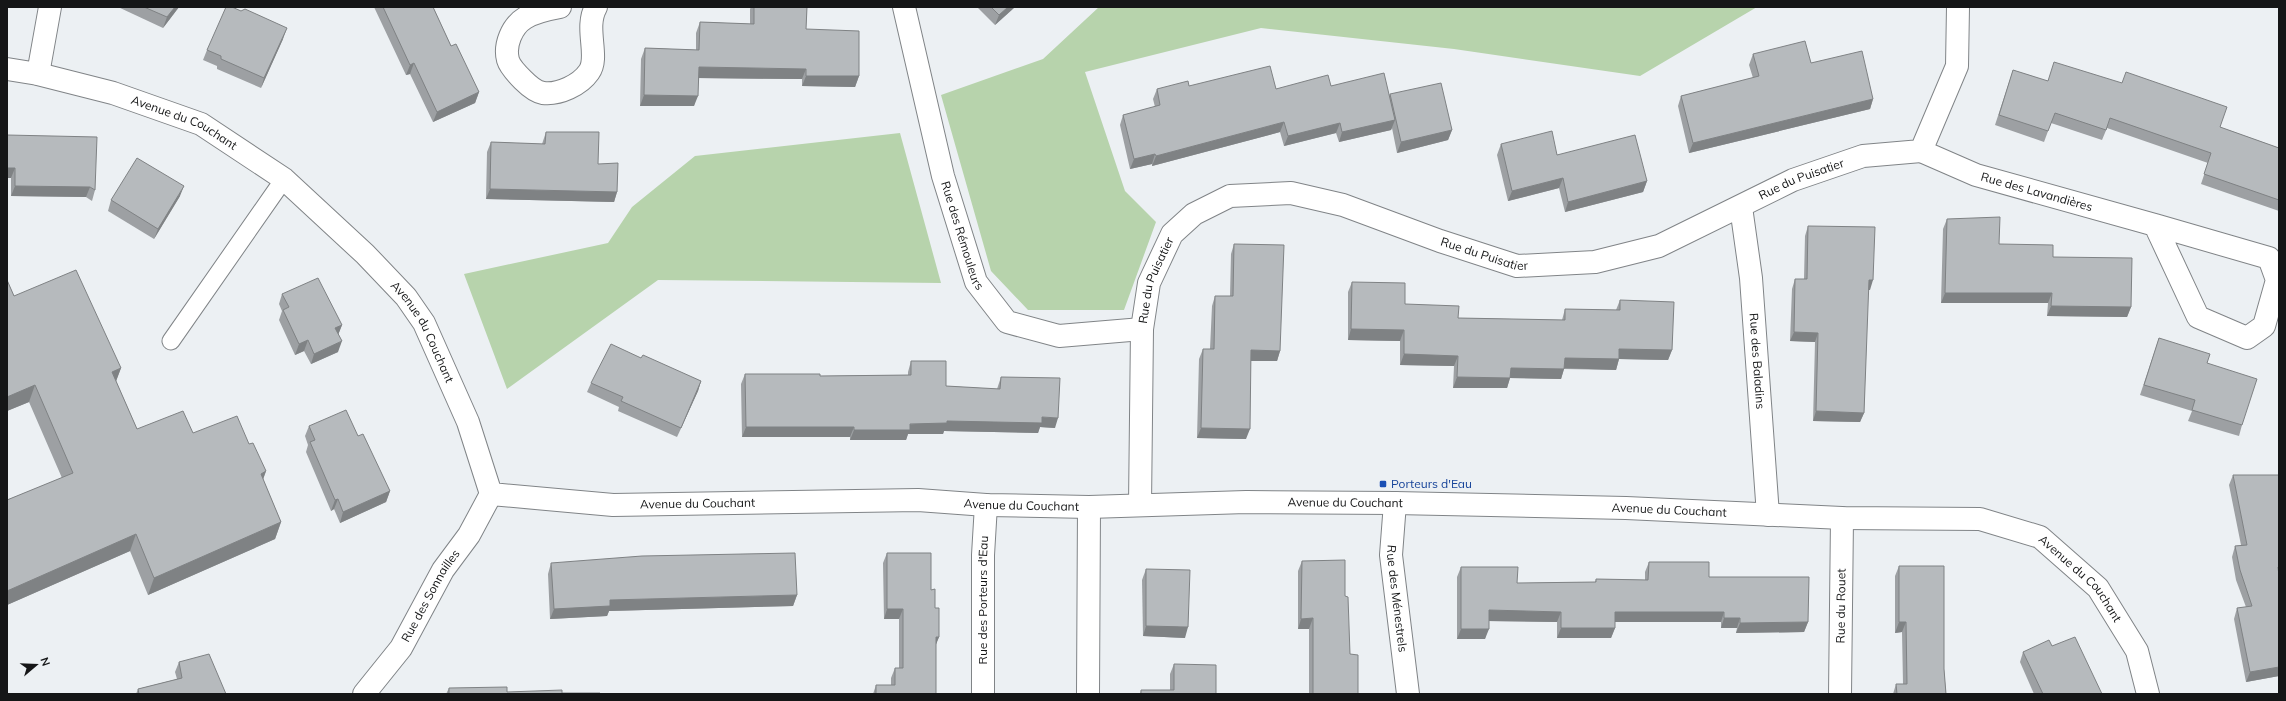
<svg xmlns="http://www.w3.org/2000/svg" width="2286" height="701" font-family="Mulish,sans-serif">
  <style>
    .green { fill: #b7d3ac }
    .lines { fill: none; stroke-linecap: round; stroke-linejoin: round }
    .service-casing { stroke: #808487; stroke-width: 19 }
    .minor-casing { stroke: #808487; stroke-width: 24 }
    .tertiary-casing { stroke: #808487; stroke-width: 24 }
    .service { stroke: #fff; stroke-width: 17 }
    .minor { stroke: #fff; stroke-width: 22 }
    .tertiary { stroke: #fff; stroke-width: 22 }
    .wall { fill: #9da0a3 }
    .shaded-wall { fill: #7f8284 }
    .building { fill: #b6babd; stroke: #7f8284 }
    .transit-dot { fill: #1a4fb4; stroke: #ecf0f3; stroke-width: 1.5 }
    .labels { text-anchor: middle; stroke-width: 3.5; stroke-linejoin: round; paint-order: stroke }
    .street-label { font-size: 12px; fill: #151617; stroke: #ecf0f3 }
    .transit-label { font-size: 12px; fill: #164399; stroke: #ecf0f3; text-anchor: start }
  </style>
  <rect width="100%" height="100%" fill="#ecf0f3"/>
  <g class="green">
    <polygon points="1099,7 1757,7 1640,76 1454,49 1261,28 1085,72 1125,191 1156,222 1124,310 1028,310 991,271 941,95 1043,59"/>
    <polygon points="900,133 941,283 658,280 507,389 464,274 608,243 632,207 695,156"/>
  </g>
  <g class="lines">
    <g class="service-casing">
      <polyline id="service" points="171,341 284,179"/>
    </g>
    <g class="minor-casing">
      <g id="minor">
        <path d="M560,7c-11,2 -25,5 -35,11 -13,8 -21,27 -17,42 2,7 10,15 15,20 5,5 13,12 20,13 16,2 37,-8 46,-21 11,-15 -5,-44 7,-65"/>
        <path id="s1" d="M904,7l39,169 33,106 31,40 52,14 83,-7"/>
        <polyline points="38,74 50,7"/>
        <path id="s2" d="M1921,151l55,24 179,50 43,92 49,21 17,-12 13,-46 -8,-22 -114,-33"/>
        <path id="s3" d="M1741,207l10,71 17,237"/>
        <path id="s4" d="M1395,503l-4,52 17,139"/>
        <path id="s5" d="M1140,505l2,-176 7,-46 23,-49 22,-20 36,-18 61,-3 52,12 97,36 77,25 78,-4 64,-16 134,-66 70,-24 58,-5 36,-85 1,-59"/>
        <path id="s6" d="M364,694l37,-46 42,-78 26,-35 22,-41"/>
        <path id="s7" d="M983,694v-139l3,-50"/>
        <polyline points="1088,694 1089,507"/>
        <path id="s8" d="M1840,694l2,-176"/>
      </g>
    </g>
    <g class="tertiary-casing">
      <g id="tertiary">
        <path id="s9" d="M7,69l31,5 75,19 88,31 83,55 81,75 41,43 18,26 44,99 23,72 122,11 305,-5 68,5 103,2 157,-5 149,1 231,5 216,10 138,1 60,18 58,51 39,63 11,43"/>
      </g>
    </g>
    <use href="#service" class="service"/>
    <use href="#minor" class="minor"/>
    <use href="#tertiary" class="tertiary"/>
  </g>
  <g class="wall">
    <polygon points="118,7 179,7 163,28"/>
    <polygon points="374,7 433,7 451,46 479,92 475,103 433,122 410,74 406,75"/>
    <polygon points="751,7 807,7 806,29 859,76 855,87 802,86 802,79 699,78 694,106 640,106 641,59 645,48 696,50 696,33 700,22 750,24 750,9"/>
    <polygon points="977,7 1015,7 995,25"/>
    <polygon points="283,39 261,88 217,69 217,66 203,60 207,50"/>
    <polygon points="1753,54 1811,63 1873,99 1870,109 1689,153 1678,106 1681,96 1753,78 1749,65"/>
    <polygon points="2013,70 2047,81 2220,127 2279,148 2279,211 2201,184 2208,163 2107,128 2102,140 2051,123 2044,142 1995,125"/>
    <polygon points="1189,86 1276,89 1331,86 1389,96 1390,94 1452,130 1448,140 1397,153 1392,128 1391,130 1339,142 1336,133 1284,146 1280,132 1152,166 1152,164 1130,169 1120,125 1123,115 1155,107 1153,99 1157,89"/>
    <polygon points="546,132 598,164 617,192 614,202 486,199 487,152 491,142 542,144"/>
    <polygon points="7,135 95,190 92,201 86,197 11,196 11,178"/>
    <polygon points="1501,144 1557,155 1647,181 1643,192 1565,212 1559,188 1508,201 1497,155"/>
    <polygon points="180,196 154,239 108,211 111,200"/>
    <polygon points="1947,219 1999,244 2053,257 2131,307 2127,317 2047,316 2048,303 1941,303 1943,229"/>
    <polygon points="1808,226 1870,290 1868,290 1864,413 1860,422 1813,421 1815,342 1790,341 1792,289 1795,279 1804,279 1805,236"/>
    <polygon points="1234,244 1280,351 1277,361 1251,361 1246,439 1197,438 1199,359 1203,349 1210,349 1212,306 1215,296 1230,296 1231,254"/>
    <polygon points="7,280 14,296 121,368 116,381 137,429 193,433 249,444 266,471 263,479 281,522 275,539 148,595 130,551 7,605 7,500 62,478 29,402 7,411"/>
    <polygon points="1352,282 1405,304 1458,318 1562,320 1565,309 1616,310 1620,300 1672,350 1668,360 1619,359 1616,370 1564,369 1561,379 1510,378 1507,388 1453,388 1454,366 1400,365 1400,341 1348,340 1348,292"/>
    <polygon points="282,294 342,325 338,335 338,352 311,364 304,351 295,355 279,320 282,311 279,304"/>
    <polygon points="2159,338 2207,363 2242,425 2239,436 2188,421 2192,411 2140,395"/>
    <polygon points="641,358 701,381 698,391 677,437 618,411 619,407 587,392 591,383"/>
    <polygon points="911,361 946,386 997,389 1001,377 1055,428 1040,427 1038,433 944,431 943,434 908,434 906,440 850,440 850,437 742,437 741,384 745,374 820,376 908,375 908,372"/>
    <polygon points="309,426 358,436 390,491 386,502 340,523 334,509 331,511 306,452 308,445 305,436"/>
    <polygon points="2233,475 2279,676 2246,682 2234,619 2237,608 2246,607 2236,580 2232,557 2235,546 2241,545 2229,485"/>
    <polygon points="887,553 931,590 939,637 936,644 936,694 873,694 876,685 891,685 891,678 895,668 899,668 899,619 884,619 883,563"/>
    <polygon points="1302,561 1345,596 1350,654 1358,694 1309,694 1309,629 1298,629 1298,571"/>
    <polygon points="1649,562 1709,577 1808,622 1804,632 1736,633 1737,628 1721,628 1721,622 1615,622 1615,628 1611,638 1557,638 1557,622 1489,621 1485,639 1457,639 1457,577 1461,567 1517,583 1595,582 1596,579 1645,580 1645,572"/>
    <polygon points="551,563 797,595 793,606 609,611 607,616 550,619 548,574"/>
    <polygon points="1899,566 1944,669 1946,694 1893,694 1896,684 1903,684 1902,632 1895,633 1895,576"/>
    <polygon points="1146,569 1185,638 1143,636 1142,580"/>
    <polygon points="2052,646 2102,694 2034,694 2020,662 2023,652"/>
    <polygon points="179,662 226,694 136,694 138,689 177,679 175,672"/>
    <polygon points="1174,664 1216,694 1140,694 1141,690 1170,690 1170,674"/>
    <polygon points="449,688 507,692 600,694 446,694"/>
  </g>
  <g class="shaded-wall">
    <polygon points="175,7 179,7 163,28 167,17"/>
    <polygon points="1008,7 1015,7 995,25 999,15"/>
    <polygon points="287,28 283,39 261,88 264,78"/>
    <polygon points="414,63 410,74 406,75 410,65"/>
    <polygon points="699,67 806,69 802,79 695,78"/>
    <polygon points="806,76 859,76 855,87 802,86"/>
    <polygon points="479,92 475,103 433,122 437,112"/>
    <polygon points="644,95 698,96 694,106 640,106"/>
    <polygon points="1873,99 1870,109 1689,153 1693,143"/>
    <polygon points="1395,120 1391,130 1339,142 1342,132"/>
    <polygon points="1284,122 1280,132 1152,166 1156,156"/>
    <polygon points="1340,123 1336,133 1284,146 1288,136"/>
    <polygon points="1452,130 1448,140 1397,153 1401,142"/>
    <polygon points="1155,154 1152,164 1130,169 1134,159"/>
    <polygon points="7,168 15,168 11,178 7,178"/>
    <polygon points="1563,178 1559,188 1508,201 1512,191"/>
    <polygon points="1647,181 1643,192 1565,212 1568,202"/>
    <polygon points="15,186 90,187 86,197 11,196"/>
    <polygon points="184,186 180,196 154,239 158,229"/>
    <polygon points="490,189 617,192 614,202 486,199"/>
    <polygon points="1869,280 1873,280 1870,290 1865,290"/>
    <polygon points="1945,293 2052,293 2048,303 1941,303"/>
    <polygon points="2051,306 2131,307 2127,317 2047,316"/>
    <polygon points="342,325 338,335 335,328"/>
    <polygon points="1351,329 1404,330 1400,341 1348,340"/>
    <polygon points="1794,332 1818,333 1815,342 1790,341"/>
    <polygon points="308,340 304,351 295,355 299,344"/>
    <polygon points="342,341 338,352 311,364 314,354"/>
    <polygon points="1619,349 1672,350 1668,360 1619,359 1616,370 1561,368 1565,358"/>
    <polygon points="1251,350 1280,351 1277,361 1248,361"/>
    <polygon points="1404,354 1458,356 1454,366 1400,365"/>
    <polygon points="121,368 115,384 112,372"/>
    <polygon points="1511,368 1564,369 1561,379 1507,378"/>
    <polygon points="1457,377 1510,378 1507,388 1453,388"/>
    <polygon points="701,381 698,391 677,437 681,428"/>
    <polygon points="35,385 29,402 7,411 7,397"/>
    <polygon points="1816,411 1864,413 1860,422 1813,421"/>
    <polygon points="1042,417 1058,418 1055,428 1040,427 1038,433 944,431 943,434 908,434 906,440 850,440 854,430 947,421"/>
    <polygon points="746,427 854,427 850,437 742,437"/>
    <polygon points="1201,428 1250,429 1246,439 1197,438"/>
    <polygon points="266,471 260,488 261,474"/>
    <polygon points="390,491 386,502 340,523 343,512"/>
    <polygon points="338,499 334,509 331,511 335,500"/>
    <polygon points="281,522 275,539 148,595 154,578"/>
    <polygon points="136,534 130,551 7,605 7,591"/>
    <polygon points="797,595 793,606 609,611 607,616 550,619 554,609 610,600"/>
    <polygon points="887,609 903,609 899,619 884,619"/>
    <polygon points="1489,610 1561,612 1557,622 1485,621"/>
    <polygon points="1615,612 1724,612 1721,622 1611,622"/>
    <polygon points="1313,618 1309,629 1298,629 1301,619"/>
    <polygon points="1724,618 1740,618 1737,628 1721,628"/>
    <polygon points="1808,622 1804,632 1736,633 1740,623"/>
    <polygon points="1899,622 1906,622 1902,632 1895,633"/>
    <polygon points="1146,626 1188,627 1185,638 1143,636"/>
    <polygon points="1561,628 1615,628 1611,638 1557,638"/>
    <polygon points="1461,629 1489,629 1485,639 1457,639"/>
    <polygon points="936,637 939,637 935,647"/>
    <polygon points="2279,667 2279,676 2246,682 2250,672"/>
  </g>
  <g class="building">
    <polygon points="144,7 175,7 167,17"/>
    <polygon points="226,7 232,7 241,11 245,9 287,28 264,78 221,59 221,56 207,50"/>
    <polygon points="383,7 433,7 451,46 456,44 479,92 437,112 414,63 410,65"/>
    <polygon points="754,7 807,7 806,29 859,31 859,76 806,76 806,69 699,67 698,96 644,95 645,48 699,50 700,22 754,24"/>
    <polygon points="991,7 1008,7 999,15"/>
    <polygon points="1805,41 1811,63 1862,51 1873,99 1693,143 1681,96 1759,76 1753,54"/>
    <polygon points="2054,62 2122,83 2126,72 2227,107 2220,127 2279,148 2279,200 2204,174 2211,153 2110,118 2106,130 2055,113 2048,131 1999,115 2013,70 2048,81"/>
    <polygon points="1270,66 1276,89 1328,75 1331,86 1384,73 1395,120 1342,132 1340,123 1288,136 1284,122 1156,156 1155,154 1134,159 1123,115 1160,105 1157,89 1188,81 1189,86"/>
    <polygon points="1441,83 1452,130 1401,142 1390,94"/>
    <polygon points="1552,131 1557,155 1635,135 1647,181 1568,202 1563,178 1512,191 1501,144"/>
    <polygon points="546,132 599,132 598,164 618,163 617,192 490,189 491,142 545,144"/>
    <polygon points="7,135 97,137 95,190 90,187 15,186 15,168 7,168"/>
    <polygon points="137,158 184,186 158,229 111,200"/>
    <polygon points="2000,217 1999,244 2053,245 2053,257 2132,258 2131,307 2051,306 2052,293 1945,293 1947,219"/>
    <polygon points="1808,226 1875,227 1873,280 1869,280 1864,413 1816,411 1818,333 1794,332 1795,279 1807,279"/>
    <polygon points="1234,244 1284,245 1280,351 1251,350 1250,429 1201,428 1203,349 1214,349 1215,296 1233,296"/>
    <polygon points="76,270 121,368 112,372 137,429 183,411 193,433 237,416 249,444 253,443 266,471 261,474 281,522 154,578 136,534 7,591 7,500 73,473 35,385 7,397 7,280 14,296"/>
    <polygon points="318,278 342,325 335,328 342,341 314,354 308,340 299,344 283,310 289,307 282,294"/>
    <polygon points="1352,282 1405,283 1405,304 1459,306 1458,318 1565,320 1565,309 1620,310 1620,300 1674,302 1672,350 1619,349 1619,359 1565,358 1564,369 1511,368 1510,378 1457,377 1458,356 1404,354 1404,330 1351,329"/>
    <polygon points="2159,338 2210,354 2207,363 2257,379 2242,425 2192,410 2195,400 2144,385"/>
    <polygon points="611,344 641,358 643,355 701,381 681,428 621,401 623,397 591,383"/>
    <polygon points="911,361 946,361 946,386 1000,389 1001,377 1060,378 1058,418 1042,417 1042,423 947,421 947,423 910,424 910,430 854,430 854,427 746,427 745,374 820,374 820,376 911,375"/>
    <polygon points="346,410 358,436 363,434 390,491 343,512 338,499 335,500 310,442 315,440 309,426"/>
    <polygon points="2233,475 2279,475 2279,567 2278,567 2279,576 2279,667 2250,672 2237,608 2252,606 2240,570 2235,546 2247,545"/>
    <polygon points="795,553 797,595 610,600 610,606 554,609 551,563 642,556"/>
    <polygon points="887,553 931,553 931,590 935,589 935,608 939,608 939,637 936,637 936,694 876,694 876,685 895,685 895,668 903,668 903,609 887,609"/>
    <polygon points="1345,560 1345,596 1348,597 1350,654 1358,655 1358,694 1313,694 1313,618 1301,619 1302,561"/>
    <polygon points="1649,562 1709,562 1709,577 1809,577 1808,622 1740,623 1740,618 1724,618 1724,612 1615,612 1615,628 1561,628 1561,612 1489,610 1489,629 1461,629 1461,567 1518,567 1517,583 1596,582 1596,579 1648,580"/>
    <polygon points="1899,566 1944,566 1944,669 1946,694 1897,694 1896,684 1907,684 1906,622 1899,622"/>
    <polygon points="1146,569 1190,570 1188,627 1146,626"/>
    <polygon points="2075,637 2102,694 2043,694 2023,652 2049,640 2052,646"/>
    <polygon points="209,654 226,694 139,694 138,689 182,678 179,662"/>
    <polygon points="1174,664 1216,665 1216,694 1141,694 1141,690 1174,690"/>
    <polygon points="507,687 507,692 562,690 562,693 600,693 600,694 449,694 449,688"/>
  </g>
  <rect class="transit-dot" x="1379" y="480" width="8" height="8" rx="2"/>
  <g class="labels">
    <g class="street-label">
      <text dy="4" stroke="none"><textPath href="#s9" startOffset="186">Avenue du Couchant</textPath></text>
      <text dy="4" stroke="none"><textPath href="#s5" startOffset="947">Rue du Puisatier</textPath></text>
      <text dy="4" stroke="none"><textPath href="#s2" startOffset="123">Rue des Lavandières</textPath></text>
      <text dy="4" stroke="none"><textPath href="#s1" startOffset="236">Rue des Rémouleurs</textPath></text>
      <text dy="4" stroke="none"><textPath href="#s5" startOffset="611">Rue du Puisatier</textPath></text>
      <text dy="4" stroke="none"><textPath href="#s5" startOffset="227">Rue du Puisatier</textPath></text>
      <text dy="4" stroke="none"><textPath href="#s9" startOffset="510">Avenue du Couchant</textPath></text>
      <text dy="4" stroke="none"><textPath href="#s3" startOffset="155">Rue des Baladins</textPath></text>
      <text dy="4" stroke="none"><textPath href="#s9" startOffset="894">Avenue du Couchant</textPath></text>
      <text dy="4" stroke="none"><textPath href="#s9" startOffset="1542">Avenue du Couchant</textPath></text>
      <text dy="4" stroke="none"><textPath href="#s9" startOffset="1218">Avenue du Couchant</textPath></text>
      <text dy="4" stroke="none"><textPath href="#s9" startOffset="1866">Avenue du Couchant</textPath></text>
      <text dy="4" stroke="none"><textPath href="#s9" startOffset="2298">Avenue du Couchant</textPath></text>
      <text dy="4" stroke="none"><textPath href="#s6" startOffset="119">Rue des Sonnailles</textPath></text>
      <text dy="4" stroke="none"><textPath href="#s4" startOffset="96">Rue des Ménestrels</textPath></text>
      <text dy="4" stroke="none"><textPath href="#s7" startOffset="94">Rue des Porteurs d'Eau</textPath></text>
      <text dy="4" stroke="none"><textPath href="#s8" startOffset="88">Rue du Rouet</textPath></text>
    </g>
    <g class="transit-label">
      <text x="1391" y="488">Porteurs d'Eau</text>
    </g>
  </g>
  <rect width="2286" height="701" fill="none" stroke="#151617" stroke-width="16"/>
  <g transform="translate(36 665) rotate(71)" stroke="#ecf0f3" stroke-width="3" paint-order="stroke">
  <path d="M0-3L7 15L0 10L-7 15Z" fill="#151617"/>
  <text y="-6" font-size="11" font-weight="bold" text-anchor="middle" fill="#151617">N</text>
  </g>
</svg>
